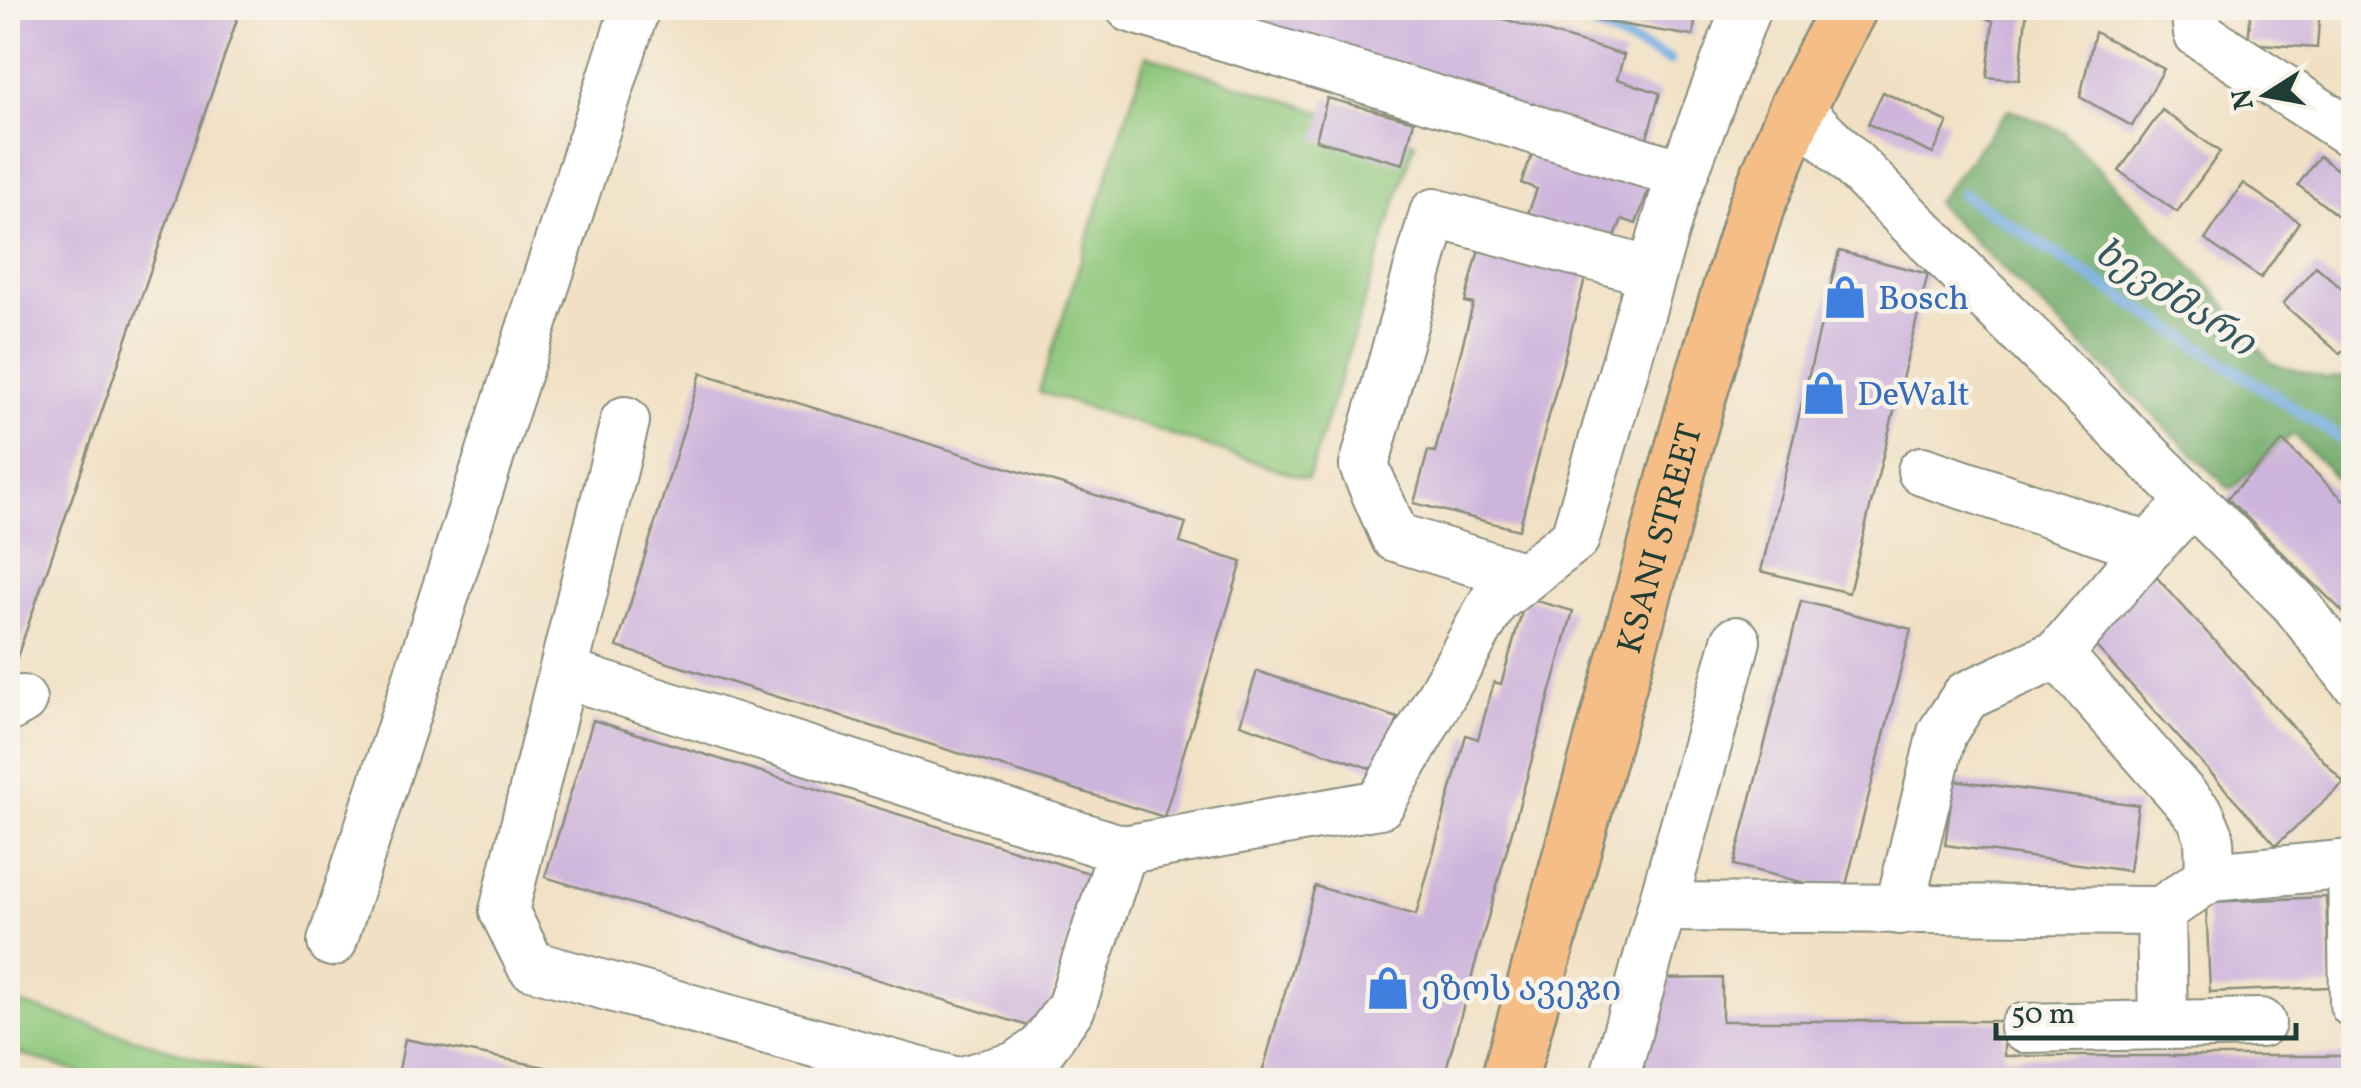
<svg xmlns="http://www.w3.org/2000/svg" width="2361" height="1088" font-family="Vollkorn,'Noto Serif Georgian',serif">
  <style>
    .green { fill: #8ec77b; stroke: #568258; stroke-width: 2.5 }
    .forest { fill: #72ac6b; stroke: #487450; stroke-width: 2.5 }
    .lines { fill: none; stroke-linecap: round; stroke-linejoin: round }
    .stream { stroke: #72aae1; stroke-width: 12 }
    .building { fill: #cdb4db }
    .minor-casing { stroke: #888e7c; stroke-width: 52 }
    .major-casing { stroke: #888e7c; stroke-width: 60 }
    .minor { stroke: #fff; stroke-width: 48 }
    .major { stroke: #f6be87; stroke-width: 55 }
    .labels { text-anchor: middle; stroke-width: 9; stroke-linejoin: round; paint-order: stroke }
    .shop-label { font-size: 35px; fill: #366cbe; stroke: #f7f3e8; text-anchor: start }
    .street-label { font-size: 35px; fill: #1f3d34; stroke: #f7f3e8 }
    .water-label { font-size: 38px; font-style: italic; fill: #34585f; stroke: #f7f3e8 }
  </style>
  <rect width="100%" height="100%" fill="#f7f3e8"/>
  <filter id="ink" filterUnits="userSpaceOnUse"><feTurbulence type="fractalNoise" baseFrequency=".01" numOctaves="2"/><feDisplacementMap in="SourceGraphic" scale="20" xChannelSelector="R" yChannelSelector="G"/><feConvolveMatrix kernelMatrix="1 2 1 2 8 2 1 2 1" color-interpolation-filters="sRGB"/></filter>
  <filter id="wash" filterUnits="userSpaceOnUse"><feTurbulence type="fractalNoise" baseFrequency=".0048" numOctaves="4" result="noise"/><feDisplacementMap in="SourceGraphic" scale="40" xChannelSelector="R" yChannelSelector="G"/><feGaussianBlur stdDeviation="2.25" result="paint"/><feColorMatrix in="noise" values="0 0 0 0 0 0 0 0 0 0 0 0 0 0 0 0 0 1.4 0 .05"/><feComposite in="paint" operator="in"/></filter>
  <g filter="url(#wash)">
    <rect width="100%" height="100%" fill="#f1e0c3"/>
    <g class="green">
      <polygon points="1146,55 1415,142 1308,479 1039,392"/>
      <polygon points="8,1000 271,1080 103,1080 8,1050"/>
    </g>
    <polygon class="forest" points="2009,109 2062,131 2145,216 2214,291 2271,363 2326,379 2353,376 2353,495 2293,434 2230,490 1935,203"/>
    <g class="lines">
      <g class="stream">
        <polyline points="1557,8 1669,60"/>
        <polyline points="1963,194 2354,447"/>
      </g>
    </g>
    <g id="blocks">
      <g class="building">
        <polygon points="8,8 241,8 14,666 8,664"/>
        <polygon points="1168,8 1467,8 1624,55 1617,79 1660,93 1643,151"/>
        <polygon points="1596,8 1697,8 1693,36 1594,20"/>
        <polygon points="1963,8 2027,8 2019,80 1987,77 1993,21"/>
        <polygon points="2251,8 2320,8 2317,48 2248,43"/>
        <polygon points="2095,32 2164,69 2132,126 2080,97"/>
        <polygon points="1883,92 1948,122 1933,154 1868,124"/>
        <polygon points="1327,98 1414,121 1403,164 1316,140"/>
        <polygon points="2162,110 2220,152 2177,212 2119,171"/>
        <polygon points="1536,144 1650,186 1636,224 1622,219 1610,249 1526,219 1537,189 1521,183"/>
        <polygon points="2319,156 2354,182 2354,204 2342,219 2298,185"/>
        <polygon points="2243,183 2299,222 2261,278 2205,240"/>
        <polygon points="1481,242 1587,271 1519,530 1414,503 1428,451 1435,452 1473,304 1465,302"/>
        <polygon points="1839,251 1928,274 1849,593 1761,571"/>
        <polygon points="2316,266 2349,295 2354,290 2354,339 2340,354 2283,304"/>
        <polygon points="701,373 1186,523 1180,543 1242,562 1164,817 617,647"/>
        <polygon points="2283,441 2354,510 2354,613 2349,618 2227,498"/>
        <polygon points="2151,571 2344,783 2276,845 2084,633"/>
        <polygon points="1526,598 1573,611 1443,1080 1260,1080 1315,886 1416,915 1466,735 1478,739 1494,682 1501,684"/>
        <polygon points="1801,601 1911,629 1844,893 1734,865"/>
        <polygon points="1257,671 1398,718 1381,772 1240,724"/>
        <polygon points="593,720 1089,873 1041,1030 545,877"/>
        <polygon points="1954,780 2138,805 2129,871 1945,845"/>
        <polygon points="2326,897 2330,987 2210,992 2206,902"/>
        <polygon points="1722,978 1722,1021 2004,1021 2004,1056 2354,1056 2354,1080 1644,1080 1644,979"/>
        <polygon points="405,1039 550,1068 547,1080 397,1080"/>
      </g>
    </g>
  </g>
  <g filter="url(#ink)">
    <use href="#blocks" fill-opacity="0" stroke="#888e7c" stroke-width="2.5"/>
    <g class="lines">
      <g class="minor-casing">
        <g id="minor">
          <polyline points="1131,8 1682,174"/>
          <polyline points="2195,8 2198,33 2354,135"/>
          <polyline points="1797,108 2295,603 2354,680"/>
          <polyline points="625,421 504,911 531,965 950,1080"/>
          <polyline points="1922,471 2149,547"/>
          <polyline points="2193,500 2149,547 2058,654 2200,815 2209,836 2210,877"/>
          <polyline points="1525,577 1395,537 1364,466 1434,213 1652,272"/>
          <polyline points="563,673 1123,850"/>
          <polyline points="8,708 22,700"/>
          <polyline points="2352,864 2354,1004"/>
          <polyline points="1662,907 2161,911 2210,877 2352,864 2354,861"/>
          <polyline points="1899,910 1942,733 1966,696 2058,654"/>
          <polyline points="2161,911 2163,1025"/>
          <polyline points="332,942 635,8"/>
          <polyline points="2024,1028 2261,1023"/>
          <polyline points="966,1080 1017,1066 1042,1048 1071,1007 1123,850 1380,804 1494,601 1575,538 1673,201 1746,8"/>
          <polyline points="1614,1080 1736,641"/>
        </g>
      </g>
      <g class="major-casing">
        <g id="major">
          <path id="s1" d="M1509,1080l189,-684 58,-189 41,-99 52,-100"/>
        </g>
      </g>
      <use href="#minor" class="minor"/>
      <use href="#major" class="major"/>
    </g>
  </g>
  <defs>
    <g id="shop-bare" transform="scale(3.45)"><path d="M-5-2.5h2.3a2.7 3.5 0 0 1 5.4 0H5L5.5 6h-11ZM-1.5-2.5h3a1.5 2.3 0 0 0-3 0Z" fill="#3f7fe0" stroke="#f7f3e8" stroke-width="2.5" paint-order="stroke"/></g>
  </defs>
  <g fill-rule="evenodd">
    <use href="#shop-bare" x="1845" y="297"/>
    <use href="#shop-bare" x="1824" y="393"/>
    <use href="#shop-bare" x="1388" y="988"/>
  </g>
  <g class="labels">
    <g class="shop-label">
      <text x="1878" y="309">Bosch</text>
      <text x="1857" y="405">DeWalt</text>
      <text x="1421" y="1000">ეზოს ავეჯი</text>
    </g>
    <g class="street-label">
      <text dy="12" stroke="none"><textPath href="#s1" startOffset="562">KSANI STREET</textPath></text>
    </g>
    <g class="water-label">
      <text transform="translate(2175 296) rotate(33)" y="13">ხევძმარი</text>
    </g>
  </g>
  <rect width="2361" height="1088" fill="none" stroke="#f7f3e8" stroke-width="40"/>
  <g transform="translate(2266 95) rotate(259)" stroke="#f7f3e8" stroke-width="8" paint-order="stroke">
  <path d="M0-8L18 38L0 25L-18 38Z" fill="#1f3d34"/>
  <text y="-15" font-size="28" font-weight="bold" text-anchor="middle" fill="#1f3d34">N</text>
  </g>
  <path d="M1996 1023v15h300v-15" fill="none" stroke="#1f3d34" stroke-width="5"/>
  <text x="2011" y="1023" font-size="30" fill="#1f3d34" stroke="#f7f3e8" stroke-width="8" paint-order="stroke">50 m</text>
</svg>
